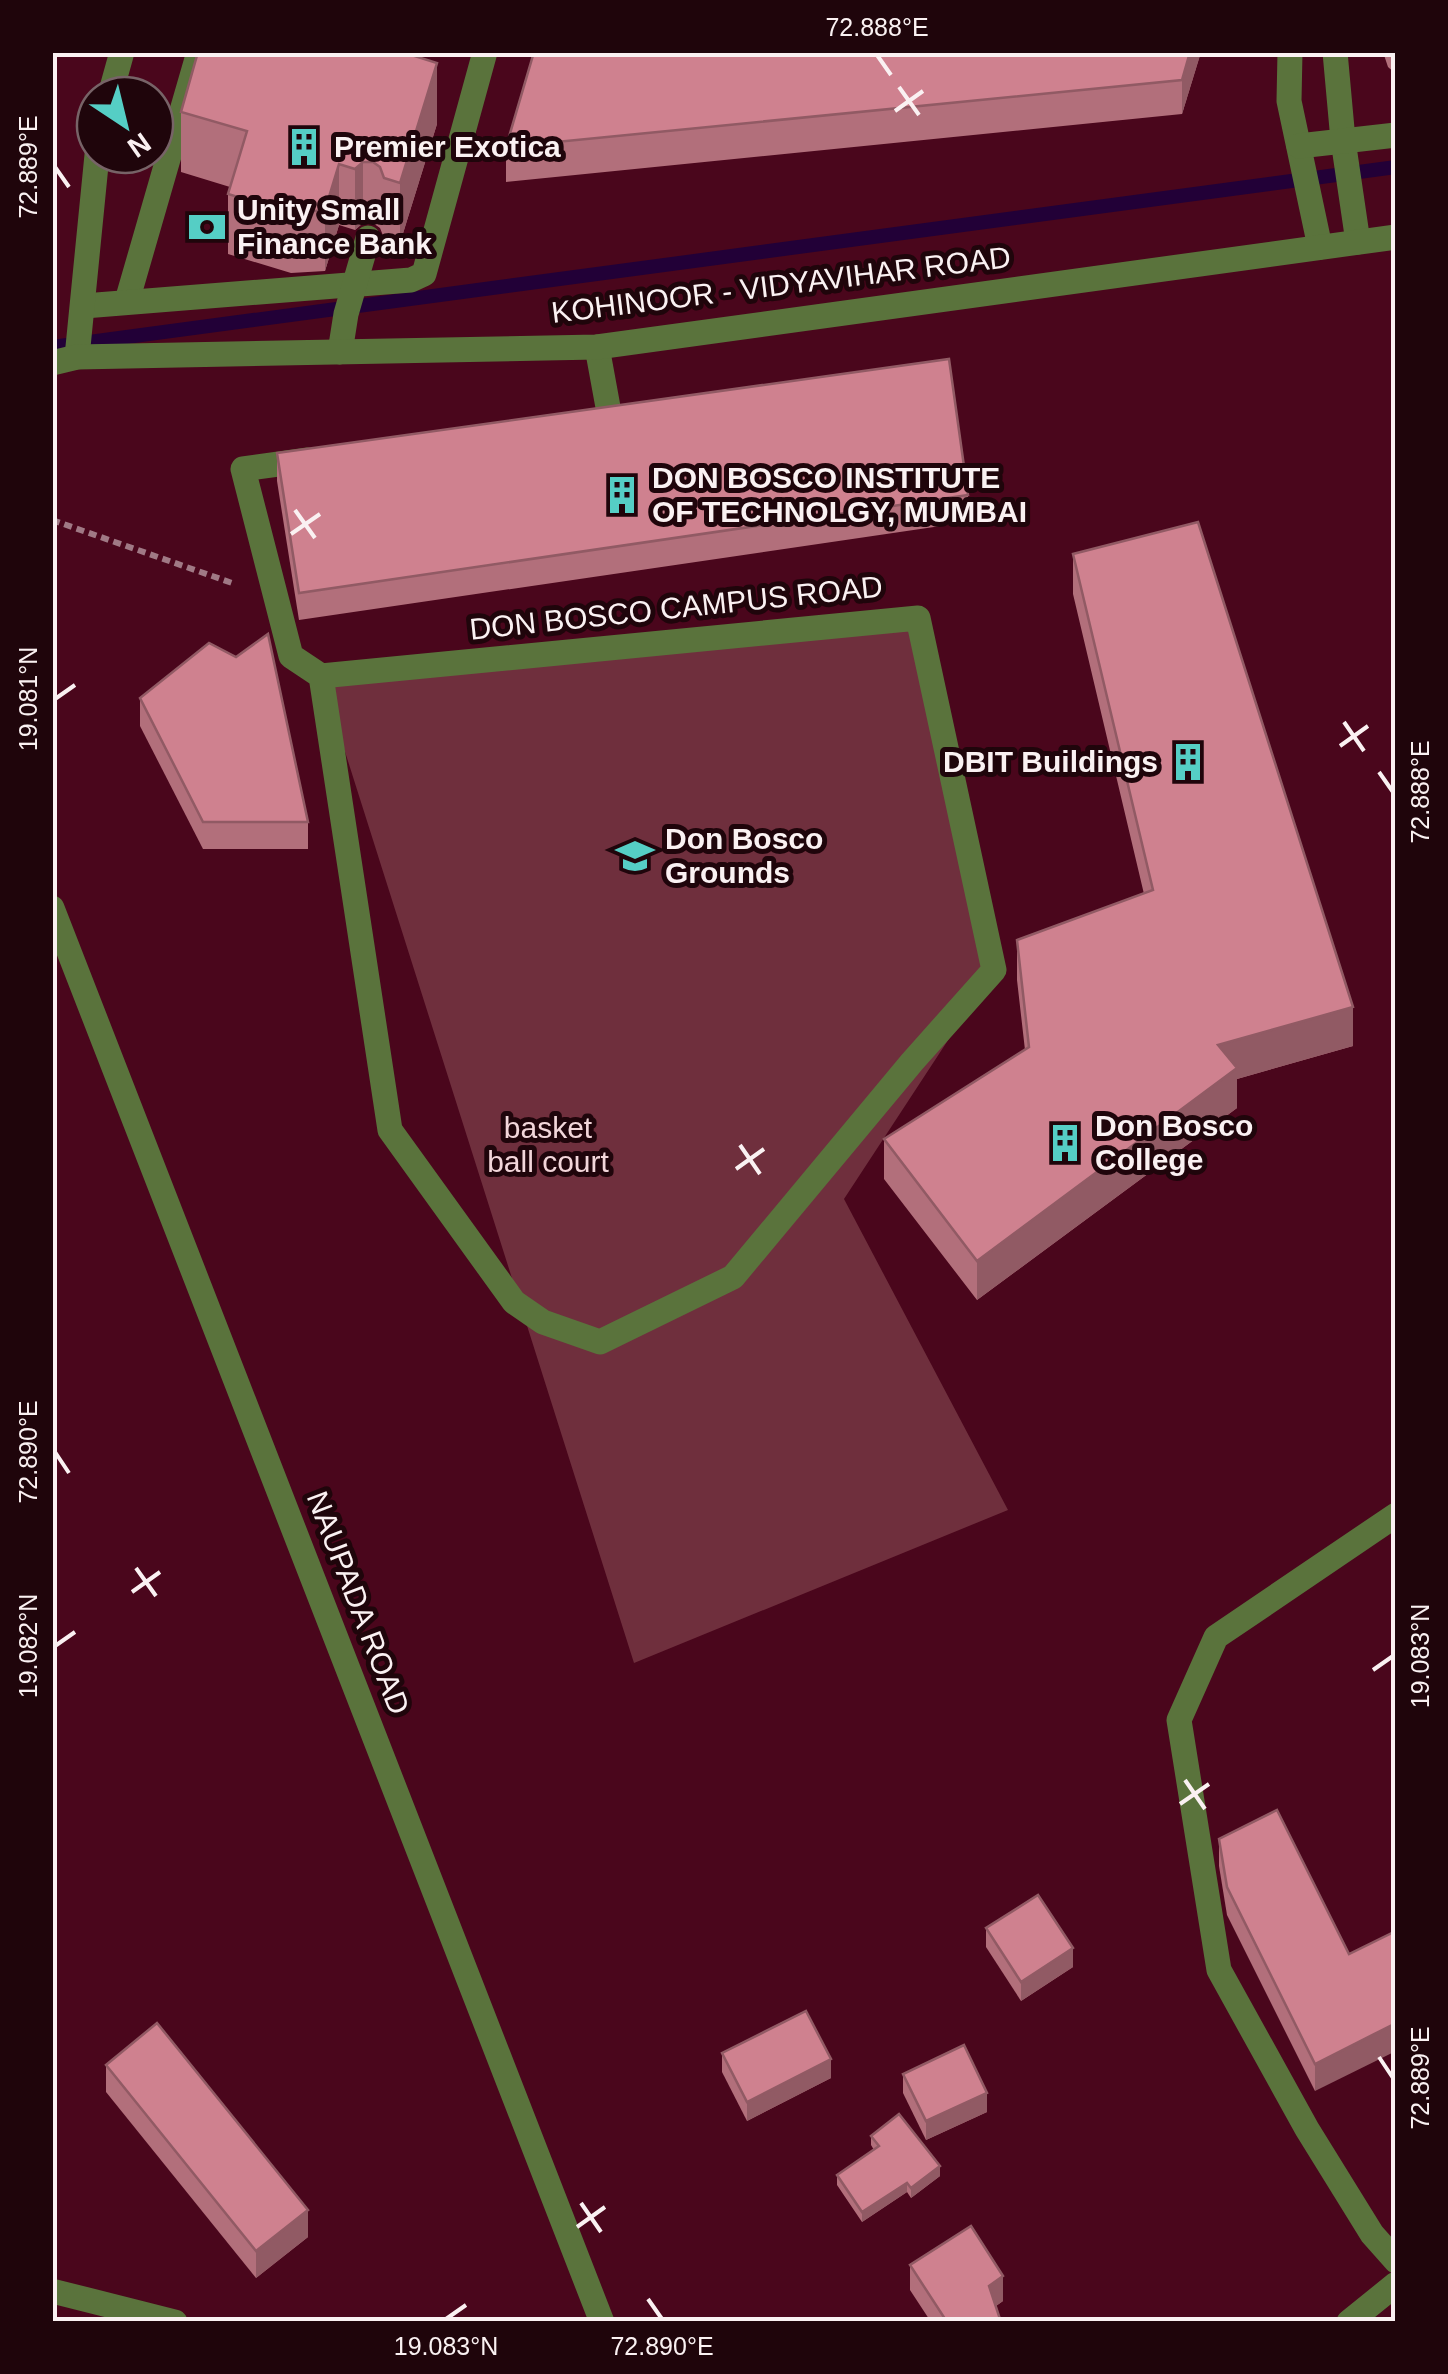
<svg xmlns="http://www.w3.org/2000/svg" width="1448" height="2374" font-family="Arial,sans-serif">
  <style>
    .green { fill: #6f2f3d }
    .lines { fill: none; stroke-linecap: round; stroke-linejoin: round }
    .stream { stroke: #220037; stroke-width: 14 }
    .path { stroke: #a07985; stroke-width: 6; stroke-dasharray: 8 5; stroke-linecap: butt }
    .minor { stroke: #5a733c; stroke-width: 25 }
    .wall { fill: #b26f7b }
    .shaded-wall { fill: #915a64 }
    .building { fill: #cf818f; stroke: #915a64; stroke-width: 2.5 }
    .ticks { fill: none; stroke: #faf1f2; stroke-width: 4 }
    .labels { text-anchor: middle; stroke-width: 10; stroke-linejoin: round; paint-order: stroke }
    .poi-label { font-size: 30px; font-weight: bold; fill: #faf1f2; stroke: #1f050b; text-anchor: start }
    .street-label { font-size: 30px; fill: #faf1f2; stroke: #1f050b }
    .park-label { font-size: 30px; fill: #f2d6da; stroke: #1f050b }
    .neatline { fill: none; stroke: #faf1f2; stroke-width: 4 }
    .ticks-label { font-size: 25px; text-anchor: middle; fill: #faf1f2 }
  </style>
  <rect width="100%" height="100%" fill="#4a061c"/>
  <polygon class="green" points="918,618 994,970 844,1199 1008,1510 634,1663 321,676"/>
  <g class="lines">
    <polyline class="stream" points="52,347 1396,167"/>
    <polyline class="path" points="52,520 235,584"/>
    <g class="minor">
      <polyline points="1290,52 1289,101 1320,247"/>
      <polyline points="1335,52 1343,140 1358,242"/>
      <polyline points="110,95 122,52"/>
      <polyline points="1299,146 1396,135"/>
      <polyline points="127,301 199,52"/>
      <polyline points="84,306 411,280 424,274 485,52"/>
      <polyline points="597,347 610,418"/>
      <polyline points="340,352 346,314 368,238"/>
      <polyline points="77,357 97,155"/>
      <polyline points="52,363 77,357 597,347 1396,237"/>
      <polyline points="308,460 243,469 291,656 321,676 390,1130 514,1302 543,1322 600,1342 733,1277 912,1062 994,970 918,618 321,676"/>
      <polyline points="52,908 602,2322"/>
      <polyline points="1396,1515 1216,1637 1179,1720 1219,1970 1307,2129 1372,2234 1396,2261"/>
      <polyline points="52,2291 175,2322"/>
      <polyline points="1349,2322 1396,2284"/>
    </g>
  </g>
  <g class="wall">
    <polygon points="534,52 1201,52 1182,114 506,182 506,147"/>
    <polygon points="1383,52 1396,52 1396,74 1388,67"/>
    <polygon points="181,112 437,124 400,243 384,238 380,228 373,223 363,223 355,230 339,225 325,271 291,273 228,254 228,194 230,187 181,172"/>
    <polygon points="277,453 968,495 968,522 299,620 277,481"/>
    <polygon points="1073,554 1353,1046 1237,1079 1237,1108 977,1300 884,1179 884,1139 1025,1050 1017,980 1017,940 1144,894 1073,594"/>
    <polygon points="140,698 308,822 308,849 203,849 140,726"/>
    <polygon points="1219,1839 1349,1954 1315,2091 1227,1915 1219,1866"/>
    <polygon points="986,1928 1073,1967 1021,2001 986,1947"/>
    <polygon points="722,2053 831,2078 747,2121 722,2072"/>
    <polygon points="106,2065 308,2237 256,2278 106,2092"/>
    <polygon points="903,2074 987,2112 926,2140 903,2093"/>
    <polygon points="871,2136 940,2176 911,2198 907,2192 862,2222 837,2185 837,2175 874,2150 871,2145"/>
    <polygon points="910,2265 1003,2301 996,2306 1001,2322 931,2322 910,2290"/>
  </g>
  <g class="shaded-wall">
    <polygon points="1190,52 1201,52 1182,114 1182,80"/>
    <polygon points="437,63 437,124 400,243 400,183"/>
    <polygon points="363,162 363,223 355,230 355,169"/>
    <polygon points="339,164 339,225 325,271 325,210"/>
    <polygon points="1353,1007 1353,1046 1237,1079 1237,1108 977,1300 977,1261 1218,1045"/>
    <polygon points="1073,1948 1073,1967 1021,2001 1021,1982"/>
    <polygon points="1396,2023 1396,2051 1315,2091 1315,2064"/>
    <polygon points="831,2059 831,2078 747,2121 747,2102"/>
    <polygon points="987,2093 987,2112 926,2140 926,2121"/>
    <polygon points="940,2166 940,2176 911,2198 911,2188"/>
    <polygon points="907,2183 907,2192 862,2222 862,2212"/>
    <polygon points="308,2210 308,2237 256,2278 256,2251"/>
    <polygon points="1003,2276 1003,2301 989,2311 989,2286"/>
  </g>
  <g class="building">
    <polygon points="198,52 402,52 437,63 400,183 384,178 380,167 373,162 363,162 355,169 339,164 325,210 291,213 228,194 247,131 181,112"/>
    <polygon points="534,52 1190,52 1182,80 506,147"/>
    <polygon points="949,359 968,495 299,593 277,453"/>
    <polygon points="1198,522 1353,1007 1218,1045 1237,1068 977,1261 884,1139 1029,1047 1017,940 1153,890 1073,554"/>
    <polygon points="268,634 308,822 203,822 140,698 209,643 236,657"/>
    <polygon points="1277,1810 1349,1954 1396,1931 1396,2023 1315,2064 1227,1887 1219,1839"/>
    <polygon points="1038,1895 1073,1948 1021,1982 986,1928"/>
    <polygon points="806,2011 831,2059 747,2102 722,2053"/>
    <polygon points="157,2023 308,2210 256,2251 106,2065"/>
    <polygon points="964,2045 987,2093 926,2121 903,2074"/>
    <polygon points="899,2114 940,2166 911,2188 907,2183 862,2212 837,2175 879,2146 871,2136"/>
    <polygon points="971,2226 1003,2276 989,2286 1001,2322 947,2322 910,2265"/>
    <polygon points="52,2318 71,2322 52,2322"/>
  </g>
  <path class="ticks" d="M877,55l14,20M899,87l20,28M895,111l28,-20M55,167l14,20M295,510l20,28M291,534l29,-20M55,699l20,-14M1344,722l20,29M1340,746l28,-20M1379,772l14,20M740,1145l20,29M736,1169l28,-20M55,1452l14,21M136,1568l20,28M132,1592l28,-20M55,1646l20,-14M1373,1670l20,-14M1185,1780l20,29M1180,1804l29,-20M1379,2057l14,21M581,2203l20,29M577,2227l28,-20M648,2299l14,20M446,2319l20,-14"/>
  <defs>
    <g id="building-bare" transform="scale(3)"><path d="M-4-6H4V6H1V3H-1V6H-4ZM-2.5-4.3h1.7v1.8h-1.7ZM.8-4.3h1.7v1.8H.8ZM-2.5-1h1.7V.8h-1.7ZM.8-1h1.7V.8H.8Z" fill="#55cec5" stroke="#1f050b" stroke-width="2.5" paint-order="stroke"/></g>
    <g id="bank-bare" transform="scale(3)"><path d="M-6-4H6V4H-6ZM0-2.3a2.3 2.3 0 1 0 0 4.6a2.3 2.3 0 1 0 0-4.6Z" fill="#55cec5" stroke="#1f050b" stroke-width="2.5" paint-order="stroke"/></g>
    <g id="university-bare" transform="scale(3)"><path d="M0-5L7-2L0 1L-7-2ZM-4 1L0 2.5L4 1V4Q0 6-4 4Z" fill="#55cec5" stroke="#1f050b" stroke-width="2.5" paint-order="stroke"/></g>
  </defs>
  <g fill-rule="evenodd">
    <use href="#building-bare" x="304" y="147"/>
    <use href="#bank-bare" x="207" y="227"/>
    <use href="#building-bare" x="622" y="495"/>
    <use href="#building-bare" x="1188" y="762"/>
    <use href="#university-bare" x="635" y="856"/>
    <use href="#building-bare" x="1065" y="1143"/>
  </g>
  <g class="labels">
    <g class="poi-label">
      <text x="334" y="157">Premier Exotica</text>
      <text x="237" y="220">Unity Small<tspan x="237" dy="34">Finance Bank</tspan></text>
      <text x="652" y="488">DON BOSCO INSTITUTE<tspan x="652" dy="34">OF TECHNOLGY, MUMBAI</tspan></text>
      <text x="1158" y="772" text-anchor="end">DBIT Buildings</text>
      <text x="665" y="849">Don Bosco<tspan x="665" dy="34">Grounds</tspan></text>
      <text x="1095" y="1136">Don Bosco<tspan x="1095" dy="34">College</tspan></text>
    </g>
    <g class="street-label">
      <text transform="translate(781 285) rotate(-7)" y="10">KOHINOOR - VIDYAVIHAR ROAD</text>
      <text transform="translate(676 608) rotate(-6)" y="10">DON BOSCO CAMPUS ROAD</text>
      <text transform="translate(358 1603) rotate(69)" y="10">NAUPADA ROAD</text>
    </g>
    <g class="park-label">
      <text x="548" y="1138">basket<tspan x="548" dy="34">ball court</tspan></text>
    </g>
  </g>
  <rect width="1448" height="2374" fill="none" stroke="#1f050b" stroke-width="110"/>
  <g transform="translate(125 125) rotate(145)"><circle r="48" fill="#1f050b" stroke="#776367" stroke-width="2.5"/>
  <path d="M0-8L18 38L0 25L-18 38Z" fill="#55cec5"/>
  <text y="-15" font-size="28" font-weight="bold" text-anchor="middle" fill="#faf1f2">N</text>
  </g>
  <rect x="55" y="55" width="1338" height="2264" class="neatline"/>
  <g class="ticks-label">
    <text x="877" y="36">72.888°E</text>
    <text transform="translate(28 167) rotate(-90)" y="9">72.889°E</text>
    <text transform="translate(28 699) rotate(-90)" y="9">19.081°N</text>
    <text transform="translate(1420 792) rotate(-90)" y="9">72.888°E</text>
    <text transform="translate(28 1452) rotate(-90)" y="9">72.890°E</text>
    <text transform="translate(28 1646) rotate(-90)" y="9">19.082°N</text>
    <text transform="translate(1420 1656) rotate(-90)" y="9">19.083°N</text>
    <text transform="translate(1420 2078) rotate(-90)" y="9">72.889°E</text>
    <text x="446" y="2355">19.083°N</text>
    <text x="662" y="2355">72.890°E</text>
  </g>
</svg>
